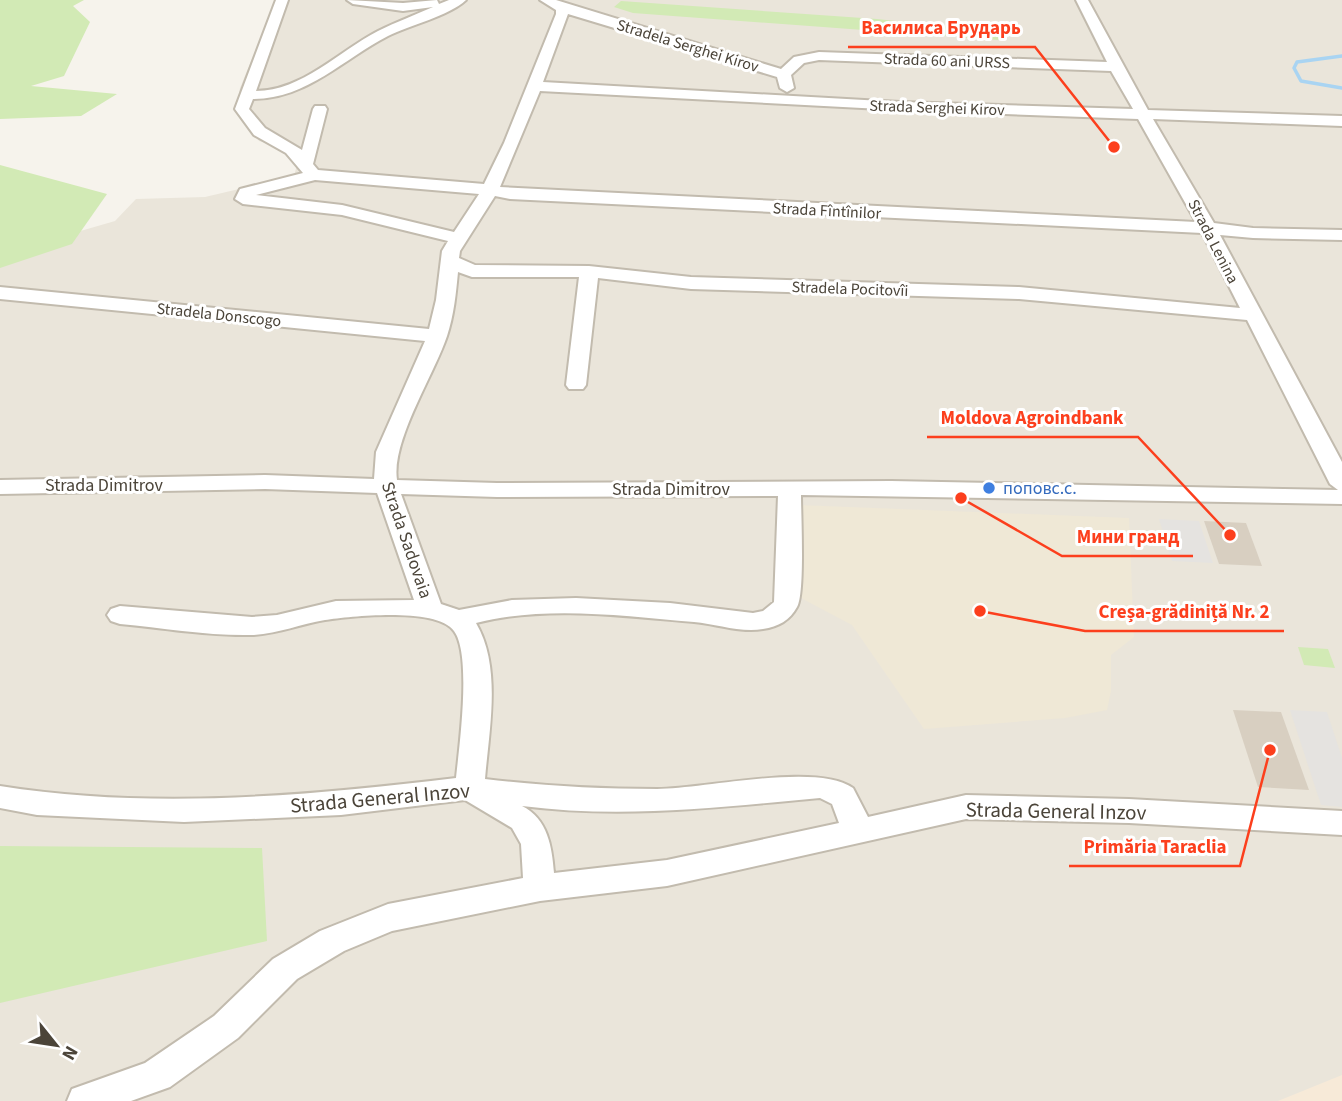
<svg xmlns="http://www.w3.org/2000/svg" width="1342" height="1101" font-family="'Source Sans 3',sans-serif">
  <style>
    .residential { fill: #eae5da }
    .commercial { fill: #f7ead8 }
    .education { fill: #efe8d6 }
    .green { fill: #d2eab5 }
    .parking { fill: #e5e3e0 }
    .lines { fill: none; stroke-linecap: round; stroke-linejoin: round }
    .stream { stroke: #a9d4f2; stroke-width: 3.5 }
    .building { fill: #d8cfc1 }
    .minor-casing { stroke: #c2bbae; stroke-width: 4 }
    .minor { fill: #fff; fill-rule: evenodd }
    .shop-dot { fill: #3f7fe0; stroke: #fff; stroke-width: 2.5 }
    .labels { text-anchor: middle; stroke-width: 6; stroke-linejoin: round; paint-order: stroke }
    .far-street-label { font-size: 16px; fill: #4b4439; stroke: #fff }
    .street-label { font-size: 18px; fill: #4b4439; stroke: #fff }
    .shop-label { font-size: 18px; fill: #366cbe; stroke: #fff; text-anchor: start }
    .near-street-label { font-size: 21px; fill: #4b4439; stroke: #fff }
    .leader { fill: none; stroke: #fc3f1d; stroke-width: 2.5 }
    .callout-dot { fill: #fc3f1d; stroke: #fff; stroke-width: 2.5 }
    .callout-label { font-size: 19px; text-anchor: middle; font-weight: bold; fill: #fc3f1d; stroke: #fff; stroke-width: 6; stroke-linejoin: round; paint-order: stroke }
  </style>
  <rect width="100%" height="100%" fill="#f6f3ec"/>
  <polygon class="residential" points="276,0 1342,0 1342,1101 0,1101 0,236 46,241 115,221 136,199 205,197 294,176 298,161 279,147 259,141 236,110 240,88"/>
  <polygon class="commercial" points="1342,1075 1342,1101 1278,1101"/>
  <polygon class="education" points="798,505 1129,518 1134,637 1111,655 1111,691 1107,710 1065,718 924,729 852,625 801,598"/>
  <g class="green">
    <polygon points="0,0 84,0 73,6 90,22 64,76 31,86 117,94 81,116 0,119"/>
    <polygon points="621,1 877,19 988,31 992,23 1004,25 1008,32 999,40 673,16 633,13 614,7"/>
    <polygon points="0,165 107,194 72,244 0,268"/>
    <polygon points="1298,647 1328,649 1335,668 1304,665"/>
    <polygon points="0,846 262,848 267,941 0,1003"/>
  </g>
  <g class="parking">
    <polygon points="1159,519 1199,521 1213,563 1172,561"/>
    <polygon points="1290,710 1327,712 1342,758 1342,807 1321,805"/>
  </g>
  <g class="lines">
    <polyline class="stream" points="1342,56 1297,62 1294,68 1301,81 1342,88"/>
  </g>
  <g class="building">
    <polygon points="1204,521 1246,523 1262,566 1219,564"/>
    <polygon points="1233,710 1281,712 1309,790 1258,787"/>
  </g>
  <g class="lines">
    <g class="minor-casing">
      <path id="minor" d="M276,0h12l-32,91c46,0 83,-40 122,-60 18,-9 37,-16 55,-24l-30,4 -50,-7 -6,-4 56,3 34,-3 2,4 10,-4h17c-17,16 -56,25 -78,36 -45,23 -81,63 -135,63l-4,10 16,19 37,22 11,-41 2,-3h10l2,3 -14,55 5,6 166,14 20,-41 52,-129v-4l-16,-10h16l225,69 13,-12 25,-5 288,10 -31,-62h12l60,110 194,6v10l-189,-7 61,104 39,5 89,2v10l-89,-2 -33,-3 122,227v42l-541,-9c0,20 4,99 -4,112 -7,13 -19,20 -34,22 -22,4 -47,-5 -69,-7 -70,-6 -149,-17 -218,1 26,44 13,107 9,156 58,7 114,10 172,10 48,0 160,-27 196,-1l15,29 98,-22 163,4 213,12v24l-213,-12 -163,-4 -299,67 -127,15 -148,30 -48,20 -47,28 -59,59 -68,49 -39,14h-64l5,-12 73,-26 69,-47 59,-57 47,-28 68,-27 135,-26 -2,-34 -9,-16 -47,-28 -124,15 -157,7 -147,-7 -37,-7v-22c150,24 306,10 456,-8 3,-30 16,-123 -2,-147 -17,-24 -102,-15 -129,-11 -25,4 -47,14 -73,15 -44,1 -88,-7 -132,-11l-9,-3 -4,-6 4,-6 9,-3 132,11 25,-2 59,-14 78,-1 -37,-107 -112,-4 -265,5v-14l265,-5 109,4 2,-27 49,-111 -425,-42v-12l429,42 7,-29 6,-49 6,-10 -106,-26 -99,-11 -8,-5 5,-10 63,-16 -17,-20 -32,-18 -19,-26zM568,14l209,63 3,11 7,4 7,-4 -3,-13 13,-12 15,-3 292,11 22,38 -233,-7 -357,-20zM540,91l360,19 238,9 58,103 -696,-35zM315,180l164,14 -25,38 -112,-27 -86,-10zM495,196l15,3 692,34 38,75 -221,-21 -328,-10 -102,-11 -114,-1 -16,-7 1,-7zM458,272l14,5h107l-13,108 3,4h14l3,-4 12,-107 93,11 328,10 228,21 83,164 8,6 -447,-9 -394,2 -100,-3c-6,-39 37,-105 50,-144 7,-21 9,-43 11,-64zM401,494l96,3 281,-1 -4,106 -11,9 -10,2 -83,-10 -94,-5 -64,2 -53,10 -18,-6zM820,798l12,6 7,19 -172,37 -113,13c-2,-26 -6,-54 -32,-67 100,13 199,1 298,-8z"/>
    </g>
    <use href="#minor" class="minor"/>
  </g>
  <circle class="shop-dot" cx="989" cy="488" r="7"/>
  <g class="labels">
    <g class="far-street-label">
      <text transform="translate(688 45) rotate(17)" y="6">Stradela Serghei Kirov</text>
      <text transform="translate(947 60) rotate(2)" y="6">Strada 60 ani URSS</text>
      <text transform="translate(937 107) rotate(2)" y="6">Strada Serghei Kirov</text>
      <text transform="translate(827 210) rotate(3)" y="6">Strada Fîntînilor</text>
      <text transform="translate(1214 241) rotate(63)" y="6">Strada Lenina</text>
      <text transform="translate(850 288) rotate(2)" y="6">Stradela Pocitovîi</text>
      <text transform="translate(219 314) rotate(6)" y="6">Stradela Donscogo</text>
    </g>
    <g class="street-label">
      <text x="104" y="491">Strada Dimitrov</text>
      <text x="671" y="495">Strada Dimitrov</text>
      <text transform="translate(407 540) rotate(71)" y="6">Strada Sadovaia</text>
    </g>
    <g class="shop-label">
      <text x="1003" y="494">поповс.с.</text>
    </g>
    <g class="near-street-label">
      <text transform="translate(380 798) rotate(-5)" y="7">Strada General Inzov</text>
      <text transform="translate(1056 811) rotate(1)" y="7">Strada General Inzov</text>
    </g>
  </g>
  <path class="leader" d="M1114 147L1035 47H848M1230 535L1138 437H927M961 498L1062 556H1193M980 611L1085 631H1284M1270 750L1240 866H1069"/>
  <g class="callout-dot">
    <circle cx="1114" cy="147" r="7"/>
    <circle cx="1230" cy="535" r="7"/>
    <circle cx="961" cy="498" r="7"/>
    <circle cx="980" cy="611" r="7"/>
    <circle cx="1270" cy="750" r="7"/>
  </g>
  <g class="callout-label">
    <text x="941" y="34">Василиса Брударь</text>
    <text x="1032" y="424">Moldova Agroindbank</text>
    <text x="1128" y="543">Мини гранд</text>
    <text x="1184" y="618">Creșa-grădiniță Nr. 2</text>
    <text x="1155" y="853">Primăria Taraclia</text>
  </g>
  <g transform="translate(56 1045) rotate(120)" stroke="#ffffff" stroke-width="5" paint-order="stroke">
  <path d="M0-5L12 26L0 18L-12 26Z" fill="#4b4439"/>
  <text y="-10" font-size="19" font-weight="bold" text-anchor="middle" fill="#4b4439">N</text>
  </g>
</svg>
